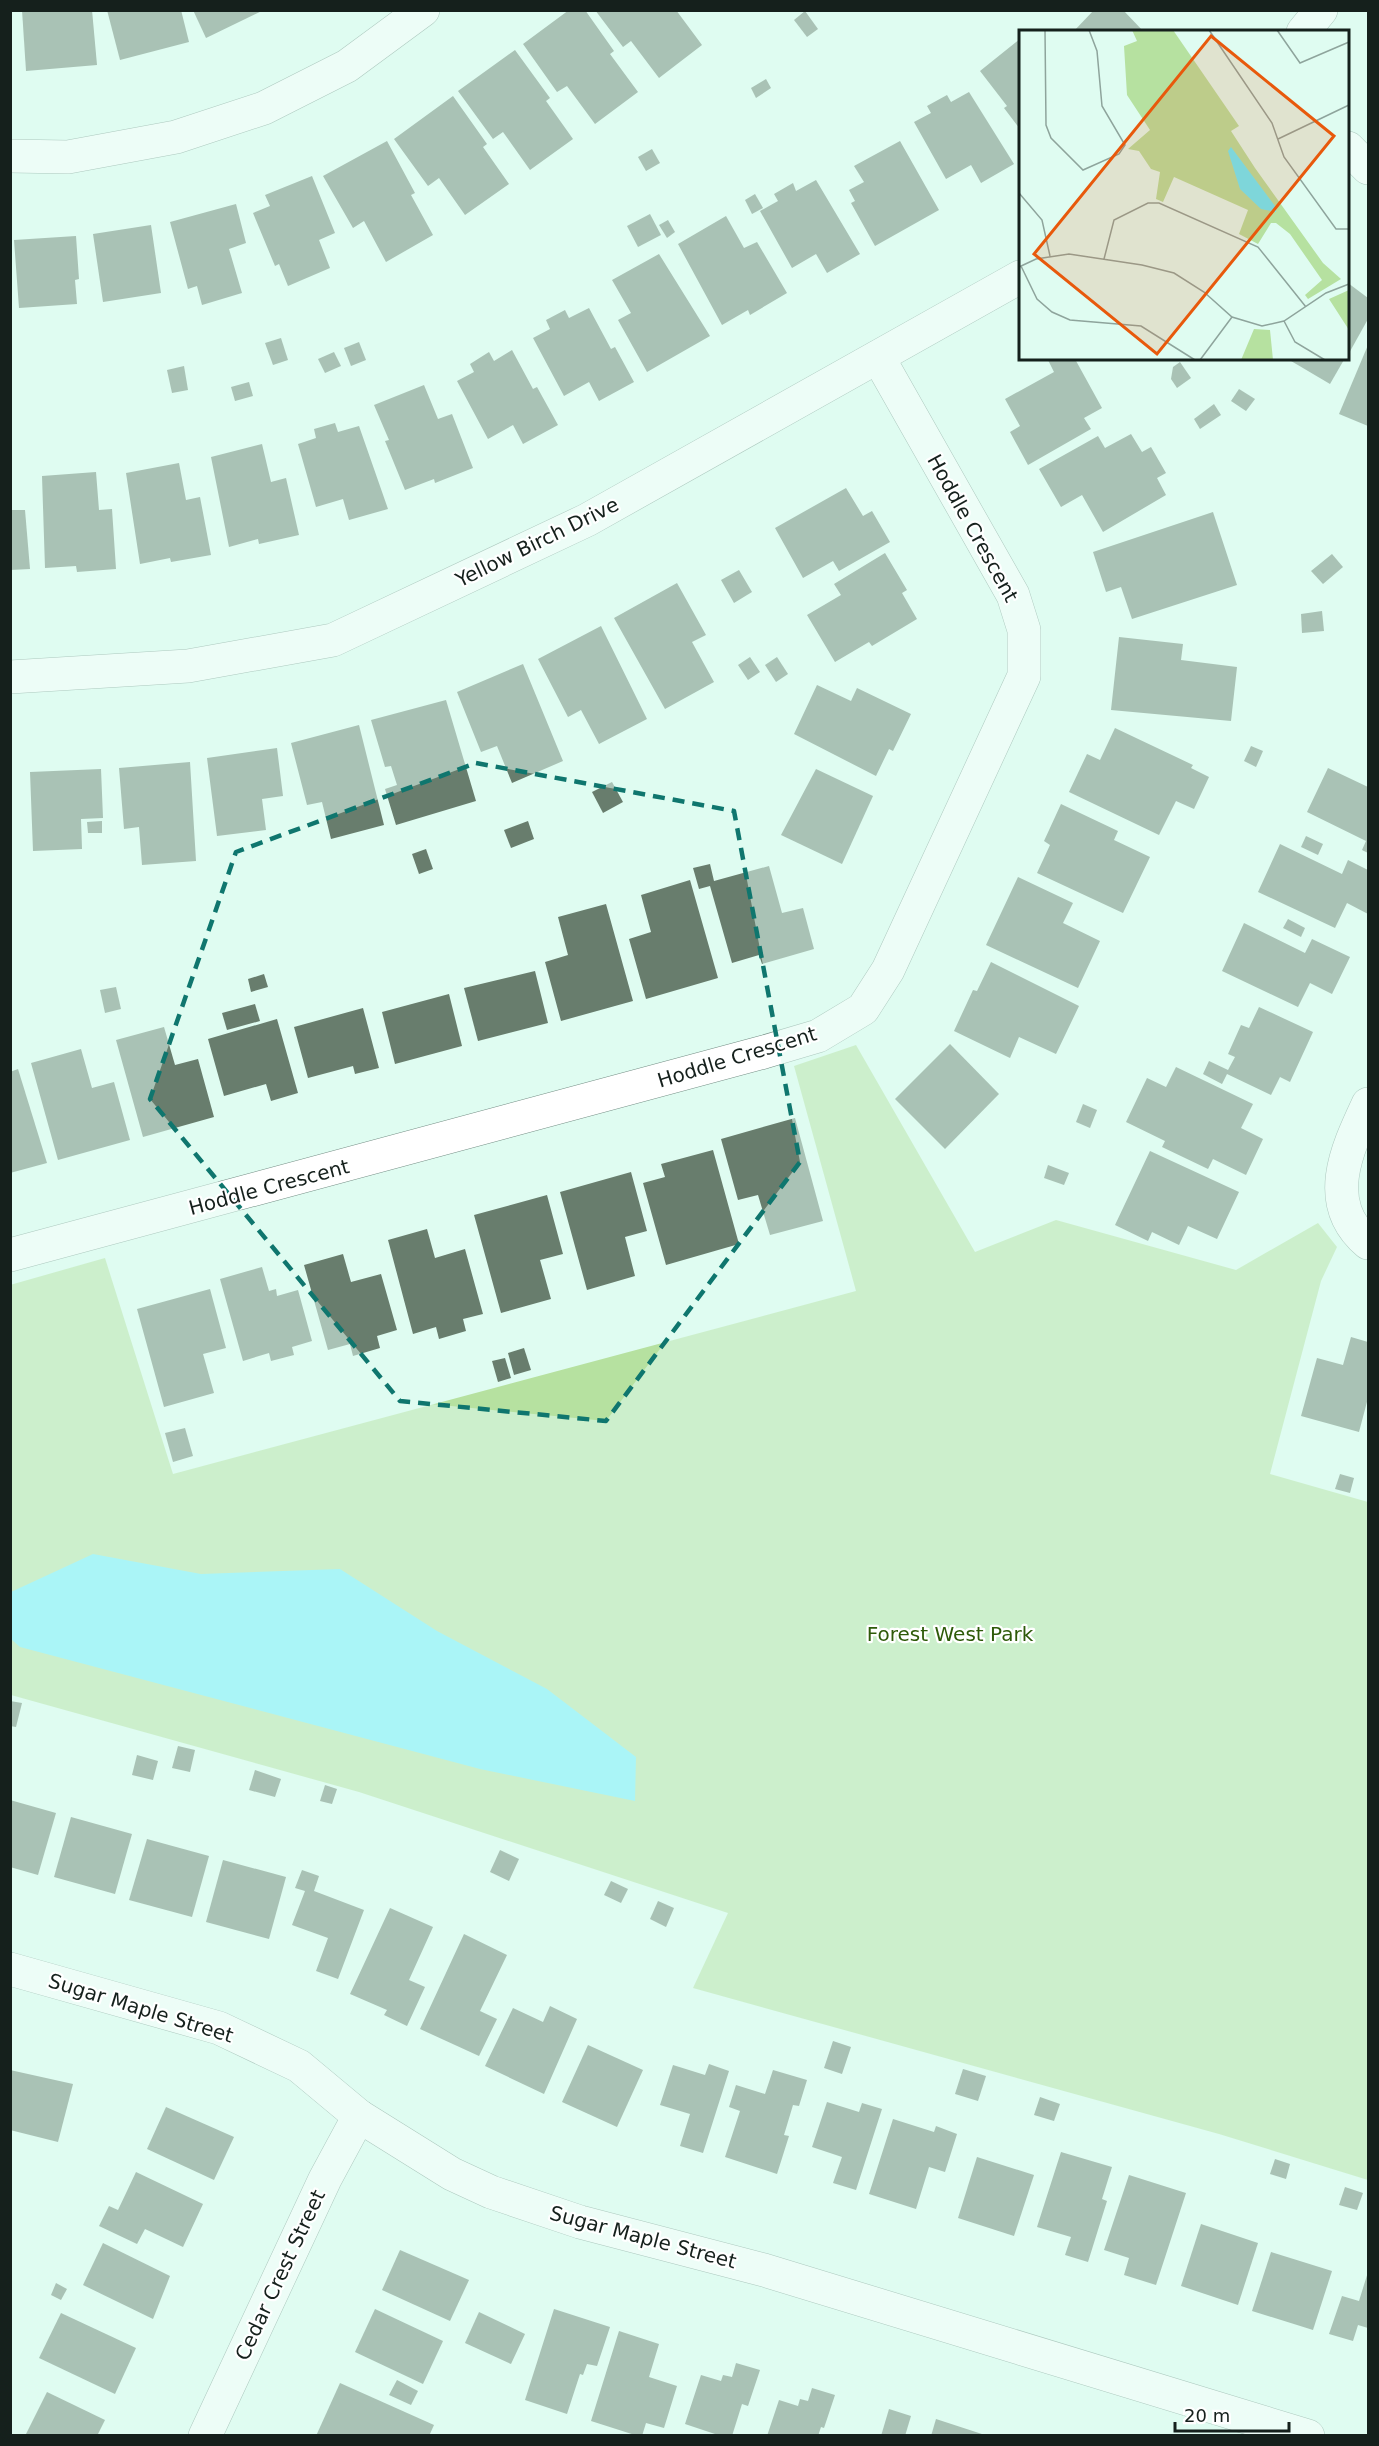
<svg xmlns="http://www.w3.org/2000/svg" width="1379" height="2446" font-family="'DejaVu Sans',sans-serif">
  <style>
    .green { fill: #b6e1a0 }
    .water { fill: #6cedfe }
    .building { fill: #687d6d }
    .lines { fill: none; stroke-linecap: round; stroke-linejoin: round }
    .minor-casing { stroke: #738d84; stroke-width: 34 }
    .minor { stroke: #fff; stroke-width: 33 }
    .marked { fill: none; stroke: #0f766e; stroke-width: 4.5; stroke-dasharray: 12 8; stroke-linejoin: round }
    .labels { text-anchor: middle; stroke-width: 4.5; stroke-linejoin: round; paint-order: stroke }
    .street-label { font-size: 20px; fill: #15201c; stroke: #fff }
    .park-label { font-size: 20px; fill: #2e5a09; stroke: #fff }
    .inset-road { fill: none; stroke: #8ea49c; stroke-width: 1.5 }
    .view { fill: #e8590c; fill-opacity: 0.15; stroke: #e8590c; stroke-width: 3 }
    .inset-edge { fill: none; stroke: #15201c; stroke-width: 3 }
  </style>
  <rect width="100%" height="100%" fill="#dffcf1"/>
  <polygon class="green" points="856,1045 975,1252 1056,1220 1236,1270 1318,1223 1337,1247 1321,1281 1270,1474 1368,1502 1368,2180 1219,2134 693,1988 728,1913 359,1792 11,1695 10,1285 105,1258 173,1474 856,1291 794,1066"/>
  <polygon class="water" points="93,1554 201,1574 340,1569 437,1631 547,1689 636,1757 635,1801 480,1769 20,1647 11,1639 11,1592"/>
  <g class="building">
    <polygon points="22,10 92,10 97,65 26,71"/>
    <polygon points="107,10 181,10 189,42 120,60"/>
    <polygon points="193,10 264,10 206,38"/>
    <polygon points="569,10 585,10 614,51 610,54 638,92 595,124 567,86 557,92 523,44"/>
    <polygon points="595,10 676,10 702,45 659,78 631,41 623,47"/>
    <polygon points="1094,10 1123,10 1144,32 1073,32"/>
    <polygon points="805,11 818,29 807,37 794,20"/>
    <polygon points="1020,39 1020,129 1004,108 1007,106 980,71"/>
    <polygon points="515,50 550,98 546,101 573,139 530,170 503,132 493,139 458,91"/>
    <polygon points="766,79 771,88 756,98 751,88"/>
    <polygon points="969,92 1014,164 981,183 971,165 946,179 914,122 931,113 927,106 947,95 951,102"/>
    <polygon points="453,96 487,144 483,147 509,184 465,215 439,178 428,186 394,139"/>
    <polygon points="387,141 415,193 411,195 433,235 386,262 364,221 353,228 323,176"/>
    <polygon points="900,141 939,210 875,246 851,203 855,201 849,190 864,182 854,166"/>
    <polygon points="652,149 660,163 646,171 638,157"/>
    <polygon points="312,176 335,233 319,240 330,268 288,286 279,264 275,266 253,213 270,206 265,195"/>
    <polygon points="816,180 860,254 827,273 816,254 792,268 760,211 778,201 774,194 793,183 796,191"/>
    <polygon points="755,194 763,208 752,214 745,200"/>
    <polygon points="236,204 246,243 229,249 242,293 202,305 197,286 188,289 170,222"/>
    <polygon points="650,214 661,235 638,247 627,226"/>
    <polygon points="726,216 744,248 757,242 787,293 750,315 748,310 722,325 678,244"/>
    <polygon points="668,220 675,232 667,238 659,225"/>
    <polygon points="151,225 161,293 103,302 93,234"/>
    <polygon points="76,236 79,279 75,280 77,304 19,308 14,240"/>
    <polygon points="659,254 710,336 647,372 618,320 631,313 612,280"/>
    <polygon points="1348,283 1368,298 1368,319 1348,355"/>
    <polygon points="589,308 611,349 615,347 634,382 599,401 589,382 564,396 533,338 550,329 546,320 565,310 569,318"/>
    <polygon points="281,338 288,360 273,365 265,343"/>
    <polygon points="359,342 366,360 351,366 344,348"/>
    <polygon points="1368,345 1368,426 1339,414"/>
    <polygon points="512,350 533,389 537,387 558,425 523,444 513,425 488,439 457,381 474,372 470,364 489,352 494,361"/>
    <polygon points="334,352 341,366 325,373 318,359"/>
    <polygon points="1047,358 1075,359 1102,408 1084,418 1091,429 1028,465 1010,432 1020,426 1005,399 1054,372"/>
    <polygon points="1286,358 1345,358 1330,384"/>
    <polygon points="1180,362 1191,378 1177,388 1171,379 1173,367"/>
    <polygon points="184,366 188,390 172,393 167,370"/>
    <polygon points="249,382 253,396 235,401 231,387"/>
    <polygon points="424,385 438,419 452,414 473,468 435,483 434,479 405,490 385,441 389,440 374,405"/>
    <polygon points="1239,389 1255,399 1246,411 1231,401"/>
    <polygon points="1214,404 1221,415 1200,429 1194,419"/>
    <polygon points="335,423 338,432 359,426 388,509 349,520 343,499 316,507 298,444 316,438 314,429"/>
    <polygon points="1131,434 1142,452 1151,447 1166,473 1157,478 1166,495 1103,532 1082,495 1061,507 1039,469 1098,436 1105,448"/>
    <polygon points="262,444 271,482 286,478 299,535 259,544 258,539 229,547 211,457"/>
    <polygon points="179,463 186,500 200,497 211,555 171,562 170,558 140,564 126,473"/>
    <polygon points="96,472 99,510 112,509 116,569 77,572 76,566 45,568 42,476"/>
    <polygon points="846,488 863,516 872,511 890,542 839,571 833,561 803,578 775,528"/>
    <polygon points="10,510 25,510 30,569 10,570"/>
    <polygon points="1213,512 1237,585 1132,619 1121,587 1106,592 1093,552"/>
    <polygon points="885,553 907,590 902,593 917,619 872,646 869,642 835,662 807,615 841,595 834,584"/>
    <polygon points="1332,554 1343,567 1323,584 1311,571"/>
    <polygon points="739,570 752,592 734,603 721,580"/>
    <polygon points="677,583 706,635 692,642 714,682 665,709 614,618"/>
    <polygon points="1322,611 1324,631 1302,633 1301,614"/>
    <polygon points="601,626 647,719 599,744 581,710 568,717 538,659"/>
    <polygon points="1119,637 1183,644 1181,660 1237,667 1231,721 1111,710"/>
    <polygon points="750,657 760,672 748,680 738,665"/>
    <polygon points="777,657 788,674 776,682 765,665"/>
    <polygon points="523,664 563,761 512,783 497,746 481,752 457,692"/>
    <polygon points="817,685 851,701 857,688 911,714 893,751 889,749 876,776 794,734"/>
    <polygon points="446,700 476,801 396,825 385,789 397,785 391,766 385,767 371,720"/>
    <polygon points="359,725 384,825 331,839 322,802 307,805 291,743"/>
    <polygon points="1115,728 1193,765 1191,768 1209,777 1194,809 1176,801 1159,835 1069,792 1087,754 1100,760"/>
    <polygon points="1251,746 1263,751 1256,767 1244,761"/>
    <polygon points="277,748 283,796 262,799 266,830 217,836 207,758"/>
    <polygon points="190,762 196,861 142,865 139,827 124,829 119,768"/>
    <polygon points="1328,768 1368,787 1368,853 1362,850 1366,841 1307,812"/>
    <polygon points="101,769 103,818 81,819 82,849 33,851 30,772"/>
    <polygon points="816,769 873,796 842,864 781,835"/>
    <polygon points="612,782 623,802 603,813 592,792"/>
    <polygon points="1061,804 1118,831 1114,840 1150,857 1123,913 1037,873 1050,845 1044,841"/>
    <polygon points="102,821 102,833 88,833 87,822"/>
    <polygon points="528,821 534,839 511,848 504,830"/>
    <polygon points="1306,836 1323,844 1318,855 1301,847"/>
    <polygon points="1280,844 1342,874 1348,860 1368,870 1368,914 1347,903 1335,928 1258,892"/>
    <polygon points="426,849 433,869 419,874 412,854"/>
    <polygon points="710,864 714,881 769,866 782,913 803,908 814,949 762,964 759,955 732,963 710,886 699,889 693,868"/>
    <polygon points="1018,877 1073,903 1063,923 1100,941 1078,988 986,945"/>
    <polygon points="690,880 718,978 646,999 629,939 651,932 641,895"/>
    <polygon points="606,904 633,1001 561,1021 545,962 568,955 558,917"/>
    <polygon points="1288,919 1305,928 1301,937 1283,928"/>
    <polygon points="1244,923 1305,953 1312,939 1350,957 1332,994 1310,983 1298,1007 1222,971"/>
    <polygon points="991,962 1079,1006 1056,1054 1019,1037 1010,1058 954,1031 973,990 977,991"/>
    <polygon points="535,971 548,1023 478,1041 464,988"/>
    <polygon points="264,974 268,987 251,992 248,979"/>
    <polygon points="116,987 121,1009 105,1013 100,990"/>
    <polygon points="449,994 462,1046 395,1064 382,1012"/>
    <polygon points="255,1004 260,1021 227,1030 222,1013"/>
    <polygon points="1259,1007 1313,1032 1290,1082 1280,1077 1271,1095 1227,1074 1222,1084 1203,1074 1209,1061 1228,1070 1235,1057 1228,1054 1241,1025 1249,1028"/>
    <polygon points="363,1008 379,1068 355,1074 353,1066 308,1078 294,1027"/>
    <polygon points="277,1019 298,1093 271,1101 266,1084 224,1096 208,1039"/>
    <polygon points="164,1027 175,1065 198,1059 214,1117 143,1137 116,1040"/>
    <polygon points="950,1044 999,1094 945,1149 895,1099"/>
    <polygon points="81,1049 92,1088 114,1082 130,1140 58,1160 31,1063"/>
    <polygon points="1176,1067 1253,1104 1241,1128 1263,1139 1246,1175 1213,1159 1208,1169 1162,1147 1165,1141 1126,1122 1147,1078 1166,1087"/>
    <polygon points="18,1069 47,1163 10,1173 10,1072"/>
    <polygon points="1083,1104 1097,1110 1090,1128 1076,1122"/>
    <polygon points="795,1118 823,1221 770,1235 758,1195 738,1200 721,1139"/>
    <polygon points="713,1150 739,1244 666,1265 643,1183 665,1177 661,1164"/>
    <polygon points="1150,1151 1239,1192 1217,1239 1188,1226 1179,1245 1152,1232 1148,1241 1115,1225"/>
    <polygon points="1048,1165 1069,1173 1064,1185 1044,1178"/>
    <polygon points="631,1172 647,1231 625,1237 635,1276 587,1290 560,1192"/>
    <polygon points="547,1195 563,1254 540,1260 551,1299 501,1313 474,1215"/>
    <polygon points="427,1229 435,1258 465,1249 483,1314 463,1319 466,1331 439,1339 436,1327 413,1334 388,1240"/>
    <polygon points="343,1254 351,1282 381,1274 397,1330 377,1336 380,1348 353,1356 350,1344 328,1350 304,1265"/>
    <polygon points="262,1267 269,1291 276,1289 277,1296 298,1290 312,1341 292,1347 294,1355 271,1361 269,1353 243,1361 220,1279"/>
    <polygon points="210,1289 226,1348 203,1354 214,1393 164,1407 137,1309"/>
    <polygon points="1351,1337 1368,1342 1368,1398 1359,1432 1301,1416 1317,1358 1343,1365"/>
    <polygon points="524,1348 531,1370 514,1375 508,1353"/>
    <polygon points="505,1358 511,1378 498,1382 492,1361"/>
    <polygon points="185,1428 193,1456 173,1462 165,1433"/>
    <polygon points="1340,1474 1354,1478 1350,1493 1335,1489"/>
    <polygon points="10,1701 22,1703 16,1727 10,1726"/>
    <polygon points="178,1746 195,1750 190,1772 172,1768"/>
    <polygon points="137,1755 158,1761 153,1780 132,1775"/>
    <polygon points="255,1770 281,1779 275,1797 249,1790"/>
    <polygon points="325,1785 337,1789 332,1804 320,1801"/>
    <polygon points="10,1800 56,1813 38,1875 10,1867"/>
    <polygon points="71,1817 132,1834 115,1894 54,1877"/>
    <polygon points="147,1839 209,1856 192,1917 129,1900"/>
    <polygon points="500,1850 519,1859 509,1881 490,1872"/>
    <polygon points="223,1860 286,1877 269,1939 206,1922"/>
    <polygon points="302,1870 319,1876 314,1891 364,1910 338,1979 316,1971 328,1938 292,1925 305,1891 295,1888"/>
    <polygon points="611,1881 628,1889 621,1903 604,1895"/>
    <polygon points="658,1901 674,1908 666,1927 650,1919"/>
    <polygon points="390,1908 433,1927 409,1980 425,1987 407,2026 384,2015 387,2010 350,1994"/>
    <polygon points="464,1934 507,1955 480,2011 497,2019 479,2056 420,2029"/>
    <polygon points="550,2006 577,2019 544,2094 485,2066 513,2008 543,2022"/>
    <polygon points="833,2041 851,2047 842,2074 824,2068"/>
    <polygon points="588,2045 643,2070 617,2127 562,2102"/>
    <polygon points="709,2064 729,2071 703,2153 680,2146 690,2114 660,2105 673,2065 705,2075"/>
    <polygon points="963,2069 986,2076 978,2101 955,2094"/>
    <polygon points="10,2070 73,2084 58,2142 10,2130"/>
    <polygon points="773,2070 807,2080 799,2106 793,2105 784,2135 789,2136 777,2174 725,2157 740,2111 729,2107 736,2085 765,2094"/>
    <polygon points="1040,2097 1060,2104 1054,2121 1034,2115"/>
    <polygon points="827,2102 859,2112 862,2103 882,2109 856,2190 833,2183 842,2157 812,2147"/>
    <polygon points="166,2107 234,2137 214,2180 147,2149"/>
    <polygon points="893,2119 934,2132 936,2126 957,2134 945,2172 929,2167 916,2209 869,2194"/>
    <polygon points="1061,2152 1112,2167 1102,2199 1107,2201 1088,2262 1065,2255 1071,2237 1037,2227"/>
    <polygon points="977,2157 1034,2175 1014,2236 958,2218"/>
    <polygon points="1275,2159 1290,2164 1286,2179 1270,2174"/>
    <polygon points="136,2172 203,2204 183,2247 145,2229 137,2244 99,2226 109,2206 118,2210"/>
    <polygon points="1129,2175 1186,2193 1156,2285 1124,2275 1129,2258 1104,2250"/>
    <polygon points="1345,2187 1363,2193 1357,2210 1339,2205"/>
    <polygon points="1201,2224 1258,2243 1238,2305 1181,2286"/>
    <polygon points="103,2243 170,2276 153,2319 83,2285"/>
    <polygon points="400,2250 469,2280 450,2321 382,2290"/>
    <polygon points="1271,2252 1332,2271 1313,2330 1252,2311"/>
    <polygon points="1368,2272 1368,2328 1358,2325 1353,2341 1329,2334 1342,2296 1359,2301"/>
    <polygon points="56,2283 67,2289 61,2300 51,2295"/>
    <polygon points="375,2309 443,2341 423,2384 355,2352"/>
    <polygon points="554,2309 610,2327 597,2366 587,2364 583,2375 580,2374 567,2414 525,2400"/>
    <polygon points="479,2312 525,2334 511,2364 465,2343"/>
    <polygon points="61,2313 136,2348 115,2394 39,2358"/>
    <polygon points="619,2331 659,2344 649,2377 677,2386 664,2428 646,2423 642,2436 638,2436 591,2421"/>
    <polygon points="736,2363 760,2370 748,2406 742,2404 732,2436 721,2436 685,2424 701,2375 721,2381 723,2375 732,2377"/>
    <polygon points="397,2380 418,2391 411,2405 389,2395"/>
    <polygon points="340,2383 434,2425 429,2436 316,2436"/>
    <polygon points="812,2388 835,2395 824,2428 821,2427 818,2436 767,2436 779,2400 798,2406 800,2399 808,2401"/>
    <polygon points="47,2392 105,2420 97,2436 25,2436"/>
    <polygon points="889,2409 911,2416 905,2436 881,2436"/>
    <polygon points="936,2419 985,2435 985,2436 931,2436"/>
  </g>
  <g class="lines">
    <g class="minor-casing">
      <g id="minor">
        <polyline points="1303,32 1321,10"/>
        <polyline points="1348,148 1368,168"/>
        <polyline points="10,156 68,157 176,137 264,108 347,66 423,10"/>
        <polyline points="10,677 188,666 333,640 587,520 1020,277"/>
        <path d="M1368,1104c-21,45 -47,99 0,139"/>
        <polyline points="10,1255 764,1052 818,1036 863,1009 888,970 1024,676 1024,630 1013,595 878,357"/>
        <polyline points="10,1969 219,2028 299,2066 359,2116 452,2174 491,2192 580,2222 764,2270 1308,2436"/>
        <polyline points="205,2436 325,2179 359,2116"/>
      </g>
    </g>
    <use href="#minor" class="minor"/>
  </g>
  <path d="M0 0H1379V2446H0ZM476,763l258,48 66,351 -194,259 -206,-20 -250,-302 86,-247z" fill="#dffcf1" fill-opacity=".55" fill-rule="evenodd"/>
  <path class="marked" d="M476,763l258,48 66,351 -194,259 -206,-20 -250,-302 86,-247z"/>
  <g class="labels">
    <g class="street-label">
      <text transform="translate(973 528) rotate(61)" y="7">Hoddle Crescent</text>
      <text transform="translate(537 542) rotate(-26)" y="7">Yellow Birch Drive</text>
      <text transform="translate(737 1057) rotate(-17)" y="7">Hoddle Crescent</text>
      <text transform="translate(269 1187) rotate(-15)" y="7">Hoddle Crescent</text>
      <text transform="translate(141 2008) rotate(17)" y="7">Sugar Maple Street</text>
      <text transform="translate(643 2237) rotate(15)" y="7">Sugar Maple Street</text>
      <text transform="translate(280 2275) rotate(-65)" y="7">Cedar Crest Street</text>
    </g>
    <g class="park-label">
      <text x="950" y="1641">Forest West Park</text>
    </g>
  </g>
  <g transform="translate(1019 30)">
    <rect width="330" height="330" fill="#dffcf1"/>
    <path d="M113,0h41l66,96 -8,5 24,37 68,95 18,16 -33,20 -3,-4 17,-15 -32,-46 -14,-11h-5l-13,21 -19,-10 9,-24 -74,-33 -11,25 -7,-3 4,-27 -9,-3 -12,-18 -11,-2 22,-19 -23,-35 -3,-49 13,-5zM330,260v40l-20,-31zM235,299l16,1 3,30h-32z" fill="#b6e1a0"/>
    <path d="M212,117l44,59 1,6 -15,-3 -21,-20 -12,-38z" fill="#6cedfe"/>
    <path class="inset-road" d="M26,0l1,95 5,13 32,32 36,-16 6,-9 -23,-39 -5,-55 -8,-21M190,0l63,93 12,34 52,72h13M258,0l23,33 49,-21M259,109l71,-34M0,163l23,27 8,36M85,229l10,-39 34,-17h11l99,44 48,60M2,236l16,33 15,13 18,8 71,6 54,34M0,237l17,-8 33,-5 73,11 32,8 30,19 28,25 30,9 22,-5 42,-28 23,-9M265,291l11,21 30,18M181,330l32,-43"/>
    <path class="view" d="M192,6l123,100 -177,218 -123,-100z"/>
    <rect width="330" height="330" class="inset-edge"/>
  </g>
  <rect width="1379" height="2446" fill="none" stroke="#15201c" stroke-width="24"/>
  <path d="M1175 2422v9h114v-9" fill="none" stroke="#15201c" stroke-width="3"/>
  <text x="1184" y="2422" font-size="18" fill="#15201c" stroke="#ffffff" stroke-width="4.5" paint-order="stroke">20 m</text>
</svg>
